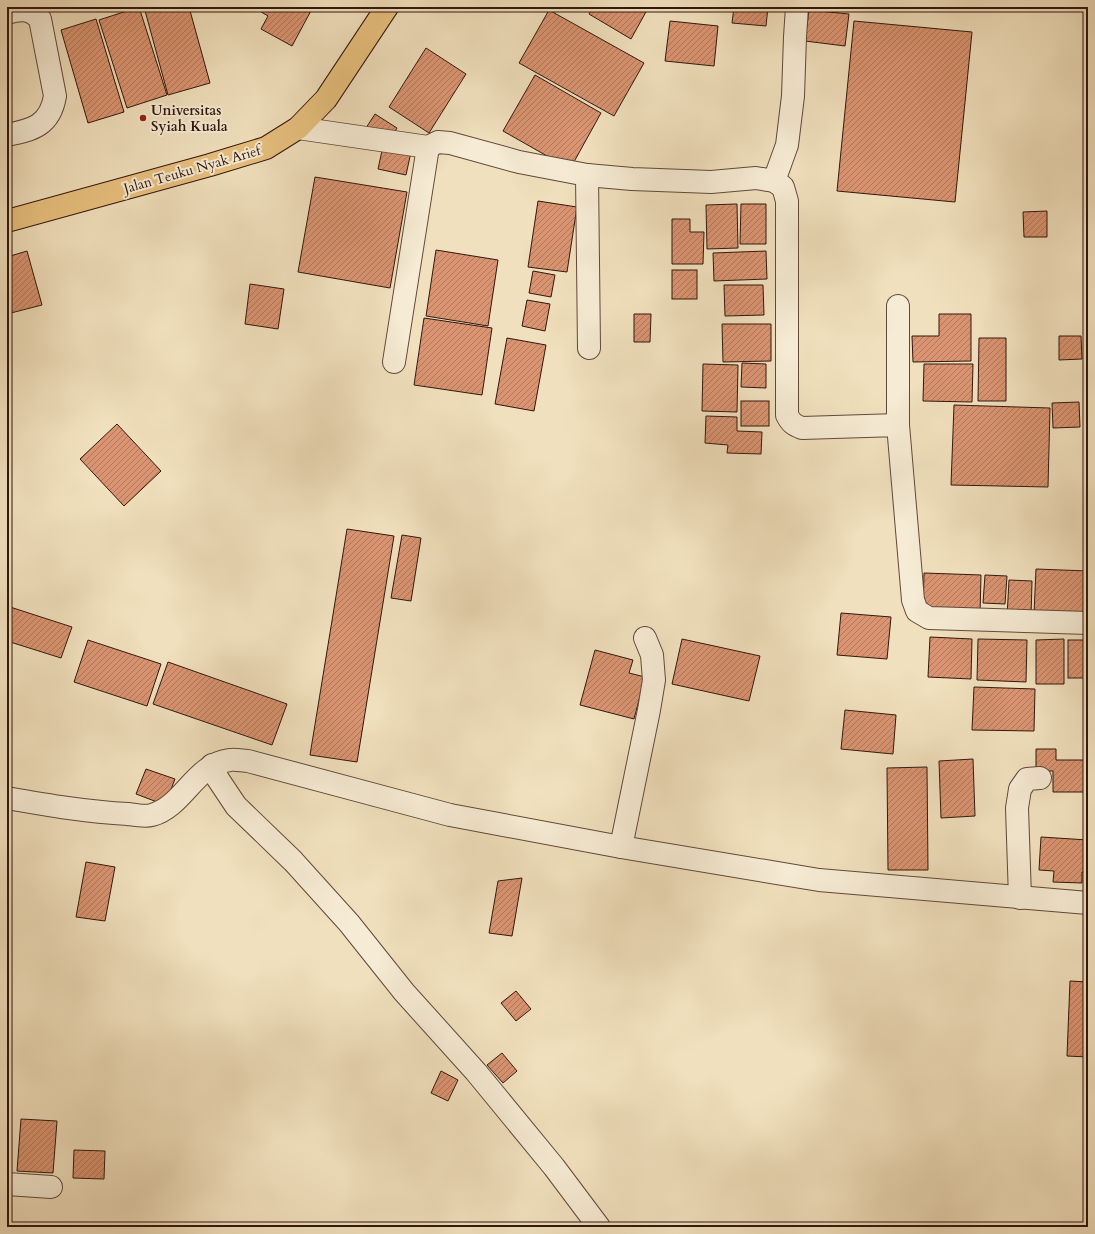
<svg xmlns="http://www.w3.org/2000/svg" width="1095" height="1234" font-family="Cardo,serif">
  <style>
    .building { fill: url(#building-hatch); stroke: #31170d }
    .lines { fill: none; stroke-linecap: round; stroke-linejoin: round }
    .minor-casing { stroke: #614939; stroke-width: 24 }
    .major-casing { stroke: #31170d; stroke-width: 24 }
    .minor { stroke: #f6ebd4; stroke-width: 22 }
    .major { stroke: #e8c07e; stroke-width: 22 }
    .poi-dot { fill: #8f2418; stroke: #f6ebd4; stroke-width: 1.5 }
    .labels { text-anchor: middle; stroke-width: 4; stroke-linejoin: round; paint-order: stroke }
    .poi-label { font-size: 14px; font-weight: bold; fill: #31170d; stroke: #f6ebd4; text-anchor: start }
    .street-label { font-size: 14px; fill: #31170d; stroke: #f6ebd4 }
  </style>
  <defs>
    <pattern id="building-hatch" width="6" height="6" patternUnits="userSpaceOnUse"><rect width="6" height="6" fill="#da9471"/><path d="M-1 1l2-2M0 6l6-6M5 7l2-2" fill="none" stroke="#b1785b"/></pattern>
  </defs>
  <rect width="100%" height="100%" fill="#f1e0bd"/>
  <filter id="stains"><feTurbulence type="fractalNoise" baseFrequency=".005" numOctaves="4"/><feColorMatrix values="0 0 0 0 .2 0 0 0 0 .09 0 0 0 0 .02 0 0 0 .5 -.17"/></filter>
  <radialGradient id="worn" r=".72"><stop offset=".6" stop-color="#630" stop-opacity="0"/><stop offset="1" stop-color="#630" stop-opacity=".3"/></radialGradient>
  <g class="building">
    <polygon points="139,7 167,95 127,108 99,20"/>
    <polygon points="144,7 189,7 210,83 168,95"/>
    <polygon points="253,7 313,7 292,46 261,29 268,16"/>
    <polygon points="593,7 642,7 647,10 631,39 589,14"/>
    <polygon points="734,7 768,7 766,26 732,23"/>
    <polygon points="840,7 876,7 875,11"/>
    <polygon points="549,10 644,63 614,116 519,63"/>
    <polygon points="809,10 849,14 845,46 805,41"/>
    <polygon points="96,19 124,112 88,123 61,30"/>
    <polygon points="670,21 718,26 714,66 665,61"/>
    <polygon points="854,21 972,32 955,202 837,191"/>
    <polygon points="426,48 466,74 429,133 389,107"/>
    <polygon points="535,75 601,113 570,169 503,131"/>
    <polygon points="375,114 397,128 387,145 364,131"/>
    <polygon points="383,146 411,152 406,175 378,169"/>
    <polygon points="315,177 407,192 390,288 298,272"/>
    <polygon points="538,201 577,207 567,272 528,267"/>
    <polygon points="737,204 738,248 707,249 706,205"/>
    <polygon points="741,204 766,204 766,244 740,244"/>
    <polygon points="1047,211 1047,237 1024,237 1023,212"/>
    <polygon points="672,219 690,219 690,232 704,232 703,264 672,264"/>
    <polygon points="436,250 498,260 488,326 426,316"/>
    <polygon points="27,251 42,305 7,314 7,257"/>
    <polygon points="766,251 767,279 714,281 713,253"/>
    <rect x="672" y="270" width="25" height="29"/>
    <polygon points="533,271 555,275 551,297 529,293"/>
    <polygon points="250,284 284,289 278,329 245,324"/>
    <polygon points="724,285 763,285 764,315 725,316"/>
    <polygon points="527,300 550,304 545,331 522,326"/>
    <polygon points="634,314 651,314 650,342 634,342"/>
    <polygon points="939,314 971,314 971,361 913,362 912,336 939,336"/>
    <polygon points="424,318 492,328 482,395 414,385"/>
    <polygon points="722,324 771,324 771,361 723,362"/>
    <polygon points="1059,336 1081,336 1082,359 1059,360"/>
    <polygon points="507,338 546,345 534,411 495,404"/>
    <polygon points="979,338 1006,338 1006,401 978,401"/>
    <polygon points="742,363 766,364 766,388 741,387"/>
    <polygon points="703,364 738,365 737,412 702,411"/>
    <polygon points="924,364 973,364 972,402 923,401"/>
    <rect x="741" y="401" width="28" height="25"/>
    <polygon points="1079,402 1080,427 1053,428 1052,403"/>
    <polygon points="954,405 1050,408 1048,487 951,485"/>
    <polygon points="706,416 737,417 737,431 762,432 761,454 727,453 728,445 705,443"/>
    <polygon points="117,424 161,471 124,506 80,459"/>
    <polygon points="347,529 394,536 357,762 310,755"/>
    <polygon points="402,535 421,538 411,601 391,598"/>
    <polygon points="1036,569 1088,571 1088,616 1034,614"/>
    <polygon points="924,573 981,575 980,615 923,613"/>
    <polygon points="985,575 1007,576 1005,604 983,603"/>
    <polygon points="1009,580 1032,581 1031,618 1007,617"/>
    <polygon points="7,606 72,627 61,658 7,641"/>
    <polygon points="841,613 891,617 887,659 837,655"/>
    <polygon points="930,637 972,639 971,679 928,677"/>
    <polygon points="682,639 760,656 749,701 672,684"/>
    <polygon points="978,639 1027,640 1026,682 977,680"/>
    <polygon points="1064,639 1064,684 1036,684 1036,640"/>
    <polygon points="88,640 161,664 147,706 74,682"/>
    <rect x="1068" y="640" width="20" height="38"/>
    <polygon points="595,650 633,660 629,673 645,677 634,719 580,705"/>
    <polygon points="168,662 287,704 272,745 153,704"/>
    <polygon points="974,687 1035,689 1034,731 972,730"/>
    <polygon points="845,710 896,715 893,754 841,749"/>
    <polygon points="1036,749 1056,749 1056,760 1088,760 1088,792 1053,792 1053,771 1036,771"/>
    <polygon points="973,759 975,816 941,818 939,761"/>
    <polygon points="927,767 928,870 888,870 887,768"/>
    <polygon points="146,769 175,779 165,805 136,794"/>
    <polygon points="1041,837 1088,840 1088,873 1082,872 1082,883 1053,882 1054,871 1039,870"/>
    <polygon points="86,862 115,867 105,921 76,917"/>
    <polygon points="522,878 512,936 489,933 498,881"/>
    <polygon points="1070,981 1088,982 1088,1057 1067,1056"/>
    <polygon points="516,991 531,1009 516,1021 501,1003"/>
    <polygon points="502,1053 517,1071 503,1083 487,1065"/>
    <polygon points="441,1071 458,1080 448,1101 431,1093"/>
    <polygon points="21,1119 57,1121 53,1173 17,1171"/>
    <polygon points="74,1150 105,1151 104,1179 73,1178"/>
  </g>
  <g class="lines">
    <g class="minor-casing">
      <g id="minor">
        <path d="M7,13c14,-4 22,-5 33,6l15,77c-5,30 -23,34 -48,39"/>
        <path d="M298,128l130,19 10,-5 12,1 69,19 68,13 45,4 79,3 45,-4 18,3 9,6 4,14v214c4,8 7,10 15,13l96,-3 15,175 4,11 12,7 159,5"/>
        <polyline points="587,175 589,348"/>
        <polyline points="774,181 787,145 793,96 795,37 797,7"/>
        <polyline points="394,362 428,147"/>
        <polyline points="898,425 898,306"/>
        <polyline points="212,765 218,779 236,806 293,861 349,923 404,992 476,1072 554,1167 599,1227"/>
        <path d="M7,798c40,7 80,14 121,16 7,1 17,3 24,1 32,-9 43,-51 78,-55 6,-1 13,1 18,1l202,54 171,32 198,33 269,23"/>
        <polyline points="621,847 649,710 654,680 652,655 645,638"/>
        <polyline points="1020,898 1017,808 1020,789 1027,779 1040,778"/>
        <polyline points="7,1184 51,1187"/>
      </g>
    </g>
    <g class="major-casing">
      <polyline id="major" points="7,221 210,165 266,148 298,128 326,99 387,7"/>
    </g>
    <use href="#minor" class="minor"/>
    <use href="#major" class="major"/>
  </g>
  <circle class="poi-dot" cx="143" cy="118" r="4"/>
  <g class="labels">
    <g class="poi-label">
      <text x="151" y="115">Universitas<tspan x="151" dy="16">Syiah Kuala</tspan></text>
    </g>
    <g class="street-label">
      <text transform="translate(192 169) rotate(-16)" y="5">Jalan Teuku Nyak Arief</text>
    </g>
  </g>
  <rect width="1095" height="1234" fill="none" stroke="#f1e0bd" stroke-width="24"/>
  <rect x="8" y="8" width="1079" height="1218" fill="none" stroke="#31170d" stroke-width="2"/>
  <rect x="12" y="12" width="1071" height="1210" fill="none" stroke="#31170d"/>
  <rect width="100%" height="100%" filter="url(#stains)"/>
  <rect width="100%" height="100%" fill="url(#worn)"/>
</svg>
